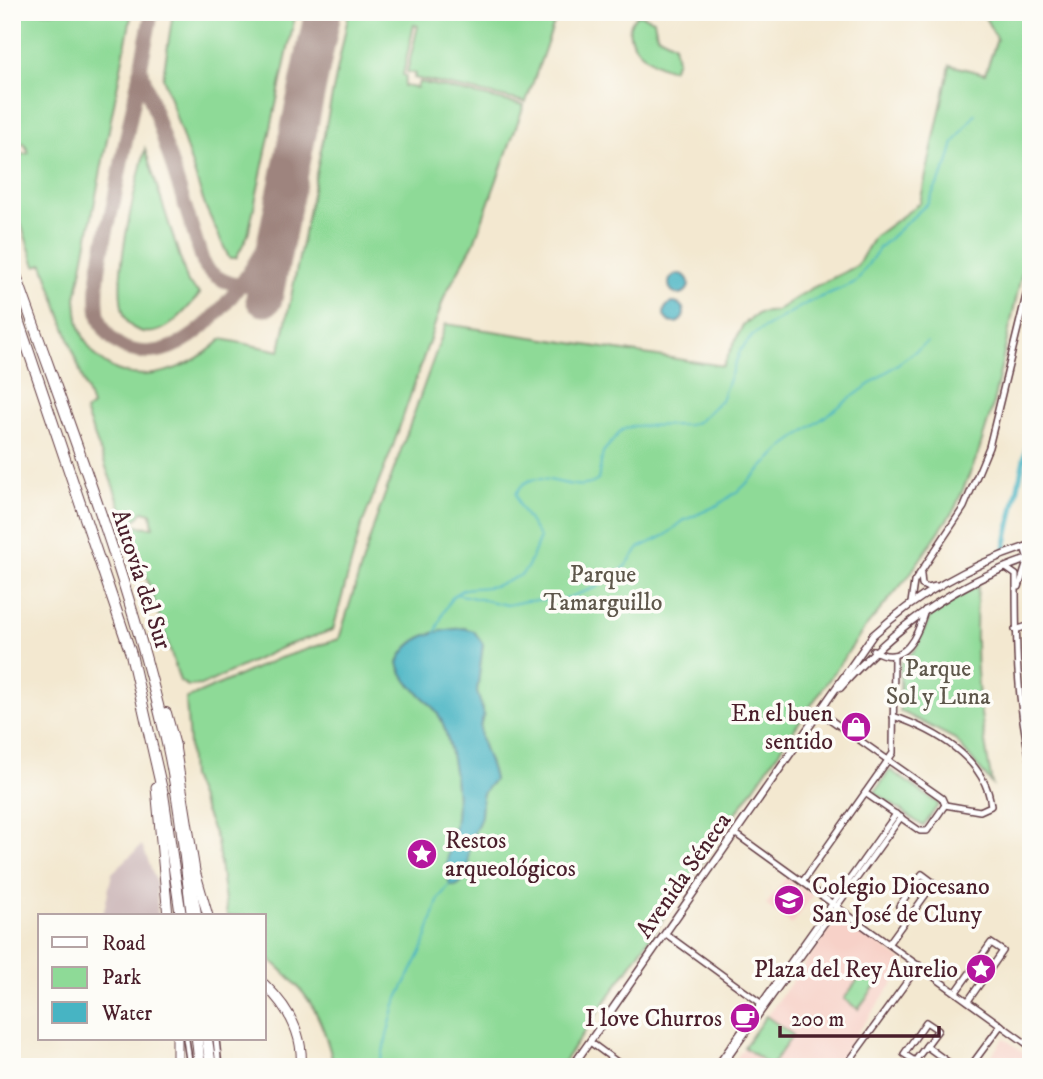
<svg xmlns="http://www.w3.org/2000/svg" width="1043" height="1079" font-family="'IM FELL DW Pica',serif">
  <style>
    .built { fill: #f7d1c8 }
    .industrial { fill: #d2bfc0 }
    .green { fill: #8eda97; stroke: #6c7c61; stroke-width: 2 }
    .water { fill: #47b4c3; stroke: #486a77; stroke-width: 2 }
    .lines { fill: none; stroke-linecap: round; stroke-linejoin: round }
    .stream { stroke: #47b4c3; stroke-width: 2 }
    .canal { stroke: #47b4c3; stroke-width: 5 }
    .taxiway { stroke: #9e847e; stroke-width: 14 }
    .runway { stroke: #9e847e; stroke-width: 37 }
    .minor-casing { stroke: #633d44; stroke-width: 8 }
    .tertiary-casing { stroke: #633d44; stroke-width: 9 }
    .trunk-casing { stroke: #633d44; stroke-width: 11 }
    .motorway-casing { stroke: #633d44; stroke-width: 12 }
    .minor { stroke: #fff; stroke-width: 5 }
    .tertiary { stroke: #fff; stroke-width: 6 }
    .trunk { stroke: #fff; stroke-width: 9 }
    .motorway { stroke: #fff; stroke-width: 10 }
    .labels { text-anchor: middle; stroke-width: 7; stroke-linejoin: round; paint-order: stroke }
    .park-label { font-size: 24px; fill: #5e574b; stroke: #fdfcf7 }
    .street-label { font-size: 24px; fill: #4a1f2b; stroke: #fdfcf7 }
    .poi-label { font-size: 24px; fill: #4a1f2b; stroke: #fdfcf7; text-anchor: end }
  </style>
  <rect width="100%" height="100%" fill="#fdfcf7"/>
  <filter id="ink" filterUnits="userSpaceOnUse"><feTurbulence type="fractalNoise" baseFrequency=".0143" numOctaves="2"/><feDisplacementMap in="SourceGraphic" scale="14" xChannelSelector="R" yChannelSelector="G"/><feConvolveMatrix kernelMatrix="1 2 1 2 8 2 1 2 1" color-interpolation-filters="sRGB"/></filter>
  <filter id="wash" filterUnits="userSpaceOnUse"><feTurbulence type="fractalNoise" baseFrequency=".00686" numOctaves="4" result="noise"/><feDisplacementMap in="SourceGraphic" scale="28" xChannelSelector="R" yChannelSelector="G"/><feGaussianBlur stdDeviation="1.57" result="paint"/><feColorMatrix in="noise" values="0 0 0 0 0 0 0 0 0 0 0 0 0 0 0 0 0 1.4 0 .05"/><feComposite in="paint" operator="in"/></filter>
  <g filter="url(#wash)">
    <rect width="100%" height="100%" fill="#f3e8d0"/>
    <g class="built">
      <polygon points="787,876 813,895 792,925 766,905"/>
      <polygon points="840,915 907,964 833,1067 730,1067"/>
      <polygon points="1004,1038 1031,1059 1031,1067 983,1067"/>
    </g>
    <polygon class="industrial" points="142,845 156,881 158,916 103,916 112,873"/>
    <g class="green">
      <path d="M12,12h120l-56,286c1,11 1,23 5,33 26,66 100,48 141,8l58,12 69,-339h209l-32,90 -112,-24 1,-4 -8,-2 11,-46 -4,-1 -11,50 3,1 -2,10 13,2 2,-6 105,23 -50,138 -29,52 -53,154 -31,78 -28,103 -48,16 -82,39 -15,1 -8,-5 -50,-155 23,1 -2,-14 -8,-2 -6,8 -10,4 -42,-112 7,-5 -49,-142 -8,2 -23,-70v-40l17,-3 -5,-10 -12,6z"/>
      <polygon points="173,12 296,12 248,235 236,258 229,258 205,206 163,77"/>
      <path d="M982,12h49v219l-39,177 -15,49 -22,51 -47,69 -44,52 -304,438h-226c-13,-58 -26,-74 -70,-113v-38h-37l-10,-75 -26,-64 -5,-78 91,-40 62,-20 35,-114 72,-201 277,42 20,-41 16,-12 17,-2 34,-22 47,-23 17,-29 46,-34 30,-138 35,9 12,-35z"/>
      <path d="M638,14l16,6 3,15 17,9 3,17 -5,8c-21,-2 -60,-34 -34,-55z"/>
      <path d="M145,149l43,134 12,11c-16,18 -38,49 -65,35 -35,-18 3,-147 10,-180z"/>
      <path d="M978,585c-6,75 1,125 14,199l-37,-45 -55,-28v-47l16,-15 15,-35z"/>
      <polygon points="890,770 939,804 923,826 875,792"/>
      <polygon points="865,970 879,981 858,1009 844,999"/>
      <polygon points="766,1016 793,1035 771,1066 744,1047"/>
    </g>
    <g class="water">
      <circle cx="679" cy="284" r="10"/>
      <circle cx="674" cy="313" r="10"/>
      <path d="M464,628l10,3 9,13 -6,48 7,23c-12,21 8,44 10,65 -18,19 -10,16 -13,35 -1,9 -9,18 -11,27 -5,16 6,35 -15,44l-5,-1c-9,-25 4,-43 6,-68 3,-27 -4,-64 -12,-90 -8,-27 -40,-38 -46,-64 10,-28 39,-33 66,-35z"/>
    </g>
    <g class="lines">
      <g class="stream">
        <polyline points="456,594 507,605 526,601 562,600 597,587 624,568 639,548 666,535 683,521 718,505 742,488 783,447 928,342"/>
        <path d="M436,632c22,-68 37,-30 78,-54 3,-1 7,-2 9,-5 8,-8 12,-25 17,-35l-21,-33 -3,-11c17,-35 57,5 82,-14l5,-28 19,-22 11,-4 56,-1 10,-4 22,-21 19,-49 14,-17 53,-31 49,-21 24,-35 47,-43 21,-40 6,-21 21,-29"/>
        <polyline points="379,1067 395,1004 423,948 439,898 451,883"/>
      </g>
      <polyline class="canal" points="1005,548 1031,426"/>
      <g class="taxiway">
        <path d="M152,12c-13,63 -26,126 -38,189 -8,35 -20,74 -16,110 2,17 16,35 33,39 67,19 131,-90 151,-142"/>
        <path d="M142,72l62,193c12,16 41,28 59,13 9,-8 10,-26 12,-37"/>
      </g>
      <polyline class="runway" points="264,298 323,12"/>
    </g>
  </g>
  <g filter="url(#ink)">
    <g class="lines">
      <g class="minor-casing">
        <g id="minor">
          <path d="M1006,568l10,7c0,64 0,125 15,189"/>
          <polyline points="921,575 922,585 928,588 936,586"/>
          <polyline points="1019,587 1028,559 1024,547"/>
          <polyline points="911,603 914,582 964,507 989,447 1031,275"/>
          <polyline points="1015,630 1031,625"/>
          <path d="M873,650c32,19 45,-16 52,-40"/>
          <polyline points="821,713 942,798 945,805"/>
          <path d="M893,716c41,14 93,42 98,90l-11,5 -35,-6"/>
          <polyline points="865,793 920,831 927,831 945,805"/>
          <polyline points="736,834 1031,1047"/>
          <polygon points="922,874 934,883 911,915 899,906"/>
          <polyline points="192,878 199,916"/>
          <polyline points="803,881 893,753 894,655"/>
          <polyline points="666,934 762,1004"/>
          <polyline points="889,943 910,914"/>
          <polyline points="956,992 991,943 1003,951 968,1001"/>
          <polygon points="926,1022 938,1030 915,1061 904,1054"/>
          <polyline points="186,1039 190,1067"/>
          <polyline points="216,1039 219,1067"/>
          <polyline points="590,1042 624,1067"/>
          <polyline points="926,1046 955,1067"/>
          <polyline points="716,1067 896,814"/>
          <polyline points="721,1067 901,817"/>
          <polyline points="845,1067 919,965"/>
          <polyline points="970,1067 1001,1025"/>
        </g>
      </g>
      <g class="tertiary-casing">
        <g id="tertiary">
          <path d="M840,688c53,-60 114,-105 191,-130"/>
          <path d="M572,1067l301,-432c46,-42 98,-71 158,-90"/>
        </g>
      </g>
      <g class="trunk-casing">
        <g id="trunk">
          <polyline points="175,746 195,871 208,916"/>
          <polyline points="156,787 168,916"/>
          <path d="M264,984c23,22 40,49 37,83"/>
          <polyline points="177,1067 177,1039"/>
        </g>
      </g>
      <g class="motorway-casing">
        <g id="motorway">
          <path d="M12,264c56,160 120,319 156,484 12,56 17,112 24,168"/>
          <polyline points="12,302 131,654 163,794 181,916"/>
          <polyline points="166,713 175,746"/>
          <polyline points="197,1039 200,1067"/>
          <polyline points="207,1039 211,1067"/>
        </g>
      </g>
      <use href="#minor" class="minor"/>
      <use href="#tertiary" class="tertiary"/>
      <use href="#trunk" class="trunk"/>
      <use href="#motorway" class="motorway"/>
    </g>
  </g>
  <defs>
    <g id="shop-disc" transform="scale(1.575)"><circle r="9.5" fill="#b5179e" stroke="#fdfcf7"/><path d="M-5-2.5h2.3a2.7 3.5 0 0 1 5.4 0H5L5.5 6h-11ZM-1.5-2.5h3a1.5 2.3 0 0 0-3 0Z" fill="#fff"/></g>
    <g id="sight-disc" transform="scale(1.575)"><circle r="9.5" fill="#b5179e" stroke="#fdfcf7"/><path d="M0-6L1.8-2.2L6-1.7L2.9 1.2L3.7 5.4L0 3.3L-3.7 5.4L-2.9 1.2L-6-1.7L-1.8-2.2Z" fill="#fff"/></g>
    <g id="school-disc" transform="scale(1.575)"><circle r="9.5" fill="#b5179e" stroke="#fdfcf7"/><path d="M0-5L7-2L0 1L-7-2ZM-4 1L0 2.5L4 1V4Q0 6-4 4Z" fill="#fff"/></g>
    <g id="cafe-disc" transform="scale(1.575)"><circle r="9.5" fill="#b5179e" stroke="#fdfcf7"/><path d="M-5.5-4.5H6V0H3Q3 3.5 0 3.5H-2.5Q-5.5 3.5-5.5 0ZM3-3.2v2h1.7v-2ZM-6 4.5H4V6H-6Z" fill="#fff"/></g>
  </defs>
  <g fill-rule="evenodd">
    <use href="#shop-disc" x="856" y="727"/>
    <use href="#sight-disc" x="422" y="854"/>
    <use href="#school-disc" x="789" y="900"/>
    <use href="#sight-disc" x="981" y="969"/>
    <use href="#cafe-disc" x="745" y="1018"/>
  </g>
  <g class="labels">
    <g class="park-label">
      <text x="603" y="582">Parque<tspan x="603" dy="28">Tamarguillo</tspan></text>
      <text x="938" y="676">Parque<tspan x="938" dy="28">Sol y Luna</tspan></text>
    </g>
    <g class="street-label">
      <text transform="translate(142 579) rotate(72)" y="8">Autovía del Sur</text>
      <text transform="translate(683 875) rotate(-55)" y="8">Avenida Séneca</text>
    </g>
    <g class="poi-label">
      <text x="833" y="721">En el buen<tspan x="833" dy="28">sentido</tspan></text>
      <text x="445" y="848" text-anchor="start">Restos<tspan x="445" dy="28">arqueológicos</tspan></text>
      <text x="812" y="894" text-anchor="start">Colegio Diocesano<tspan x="812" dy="28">San José de Cluny</tspan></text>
      <text x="958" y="977">Plaza del Rey Aurelio</text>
      <text x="722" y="1026">I love Churros</text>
    </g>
  </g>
  <rect width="1043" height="1079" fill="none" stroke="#fdfcf7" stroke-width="42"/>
  <rect x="38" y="914" width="228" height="126" fill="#fdfcf7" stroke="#b5a4a5" stroke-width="2"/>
  <rect x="52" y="937" width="35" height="10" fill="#ffffff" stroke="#b5a4a5" stroke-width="2"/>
  <text x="102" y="950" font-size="21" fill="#4a1f2b">Road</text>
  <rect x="52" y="967" width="35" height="21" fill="#8eda97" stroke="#b5a4a5" stroke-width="2"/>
  <text x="102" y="984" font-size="21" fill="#4a1f2b">Park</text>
  <rect x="52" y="1002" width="35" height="21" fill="#47b4c3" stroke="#b5a4a5" stroke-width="2"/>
  <text x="102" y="1020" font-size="21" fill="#4a1f2b">Water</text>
  <path d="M780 1026v10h159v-10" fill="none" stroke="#4a1f2b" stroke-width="3.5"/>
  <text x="791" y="1026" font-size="21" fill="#4a1f2b" stroke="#fdfcf7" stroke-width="5" paint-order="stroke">200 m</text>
</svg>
